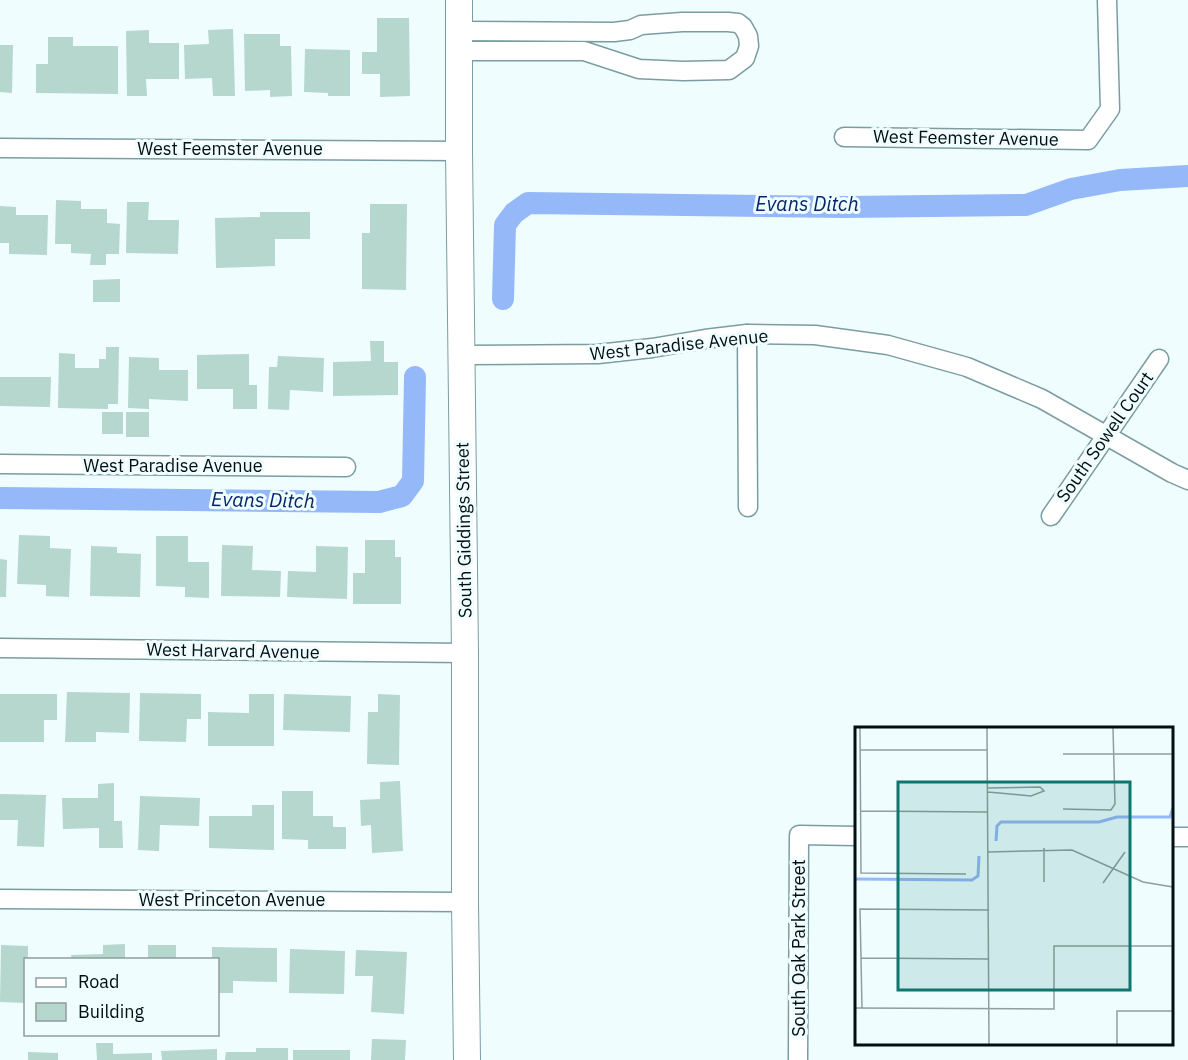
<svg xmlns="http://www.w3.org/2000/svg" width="1188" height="1060" font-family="'IBM Plex Sans',sans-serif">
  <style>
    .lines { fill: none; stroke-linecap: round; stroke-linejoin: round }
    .canal { stroke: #95b8f8; stroke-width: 22 }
    .building { fill: #b5d7cd }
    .street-casing { stroke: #7b9da1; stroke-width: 21 }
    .secondary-casing { stroke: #7b9da1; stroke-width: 28 }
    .street { stroke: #fff; stroke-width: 18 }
    .secondary { stroke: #fff; stroke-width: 26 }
    .labels { text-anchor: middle; stroke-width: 6; stroke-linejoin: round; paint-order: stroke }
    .street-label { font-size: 18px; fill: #030e10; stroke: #effdff }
    .water-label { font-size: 20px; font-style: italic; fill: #052669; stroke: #effdff }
    .inset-river { fill: none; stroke: #95b8f8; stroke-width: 3 }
    .inset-road { fill: none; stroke: #919d9f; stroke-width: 1.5 }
    .view { fill: #0f766e; fill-opacity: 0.15; stroke: #0f766e; stroke-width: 3 }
    .inset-edge { fill: none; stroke: #030e10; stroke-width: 3 }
  </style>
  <rect width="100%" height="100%" fill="#effdff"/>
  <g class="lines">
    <g class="canal">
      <polyline points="503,299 505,225 514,213 528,203 845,207 1026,205 1071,189 1120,180 1188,176"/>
      <polyline points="0,498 379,502 402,496 413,481 415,377"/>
    </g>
  </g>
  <g class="building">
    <polygon points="377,18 409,18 410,96 380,97 380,74 362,74 362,52 377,52"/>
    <polygon points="233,29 235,96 213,96 212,78 185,79 184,45 209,44 208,30"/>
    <polygon points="149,30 149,43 179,43 179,79 146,79 147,96 127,96 126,31"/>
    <polygon points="244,34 280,34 280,46 291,46 292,96 270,97 270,90 245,91"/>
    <polygon points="48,37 73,37 73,46 118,46 118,94 36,93 36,64 48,64"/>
    <polygon points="0,45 13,45 12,93 0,92"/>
    <polygon points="305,49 350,50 350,96 328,96 328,93 304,92"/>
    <polygon points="56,200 81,201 81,209 107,209 107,223 120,224 119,254 106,254 106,265 90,265 91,254 71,253 71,244 55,244"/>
    <polygon points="127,202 149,202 148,220 179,220 178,254 126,253"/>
    <polygon points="370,204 407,204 406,290 362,289 362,233 370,233"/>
    <polygon points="0,206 16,207 16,215 48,215 47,255 9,254 9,243 0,243"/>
    <polygon points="260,212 310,212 310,239 275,239 275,266 216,268 215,218 260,217"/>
    <polygon points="120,279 120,302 93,302 93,280"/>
    <polygon points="370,341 384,341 384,362 398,362 398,395 333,396 333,362 371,361"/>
    <polygon points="106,347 119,347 118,404 108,404 108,409 58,408 59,353 75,354 75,368 99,368 99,359 106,359"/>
    <polygon points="249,354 249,385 257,385 257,409 233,409 233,389 197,389 197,355"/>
    <polygon points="278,356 324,358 323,392 290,390 289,410 268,409 269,367 277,367"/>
    <polygon points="129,357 159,358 159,370 188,370 188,401 149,399 149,409 128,408"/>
    <polygon points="0,377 51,377 50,407 0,406"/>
    <rect x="102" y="412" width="21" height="22"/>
    <rect x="126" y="412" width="23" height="25"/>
    <polygon points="19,535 50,536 50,548 71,549 69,597 46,596 46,585 17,584"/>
    <polygon points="156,536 188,536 188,562 209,562 209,598 185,597 185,587 156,586"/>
    <polygon points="365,540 395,540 395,557 401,557 401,604 353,604 353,573 365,573"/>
    <polygon points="222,545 253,546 252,570 281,571 280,597 221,596"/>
    <polygon points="91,546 117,547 117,553 141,554 140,597 90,596"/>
    <polygon points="316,546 348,547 347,599 287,597 288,571 316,572"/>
    <polygon points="0,559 7,560 6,597 0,597"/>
    <polygon points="67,692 130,693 129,733 96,732 96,742 65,742"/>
    <polygon points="140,693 201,694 201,719 187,719 186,742 139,741"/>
    <polygon points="0,694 57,694 57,720 44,720 44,742 0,742"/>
    <polygon points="249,694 274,694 274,746 208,746 208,712 249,713"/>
    <polygon points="284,694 351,696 350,732 283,730"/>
    <polygon points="378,694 400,695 399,765 367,764 368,712 378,712"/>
    <polygon points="400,781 403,851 372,853 371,825 361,826 360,800 380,799 380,782"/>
    <polygon points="114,783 114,821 122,821 123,848 99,848 99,828 63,829 62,798 98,798 98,784"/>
    <polygon points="282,791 313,791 313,816 333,816 333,827 346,827 346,849 308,849 308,840 282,839"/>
    <polygon points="0,794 46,795 44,847 17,846 18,820 0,820"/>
    <polygon points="140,796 200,798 199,826 160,825 159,851 138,850"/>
    <polygon points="252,805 274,805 274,850 209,848 209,816 252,816"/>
    <polygon points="125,944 125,960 72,960 71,955 103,954 103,945"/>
    <polygon points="1,945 28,946 28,960 26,960 26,1003 0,1002"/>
    <rect x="148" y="945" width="28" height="15"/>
    <polygon points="212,947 277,948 277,982 233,981 233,993 218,993 218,960 212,960"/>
    <polygon points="290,949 345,951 344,994 289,993"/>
    <polygon points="356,950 407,952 404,1014 371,1012 373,976 355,976"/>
    <polygon points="372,1039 406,1040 405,1060 371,1060"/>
    <polygon points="96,1043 113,1043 113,1054 152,1053 152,1060 97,1060"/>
    <polygon points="256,1048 288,1048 288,1060 225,1060 226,1052 256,1052"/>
    <polygon points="217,1049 217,1060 162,1060 161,1051"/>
    <rect x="293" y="1050" width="57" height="10"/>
    <polygon points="28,1052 58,1053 58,1060 28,1060"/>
  </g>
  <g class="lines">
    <g class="street-casing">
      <g id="street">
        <polyline points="459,31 614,32 630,30 641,25 682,22 728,22 738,23 743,27 748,36 749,46 745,58 729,70 683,71 639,69 584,51 459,51"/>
        <polyline points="844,137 1088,140 1110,109 1107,0"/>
        <polyline points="0,148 459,151"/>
        <polyline points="747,334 748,507"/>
        <polyline points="462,355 598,354 652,348 705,339 747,334 815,335 888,345 967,367 1042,399 1172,473 1188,480"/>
        <polyline points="0,464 346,467"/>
        <polyline points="1051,516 1159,359"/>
        <polyline points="0,648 465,653"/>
        <polyline points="1172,837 1188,837"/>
        <polyline points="0,899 465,902"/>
        <polyline points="798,1060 799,835 856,836"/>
      </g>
    </g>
    <g class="secondary-casing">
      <polyline id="secondary" points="459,0 459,151 465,653 465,902 467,1060"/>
    </g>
    <use href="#street" class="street"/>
    <use href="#secondary" class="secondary"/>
  </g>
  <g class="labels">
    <g class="street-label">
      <text transform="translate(966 138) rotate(1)" y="6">West Feemster Avenue</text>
      <text x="230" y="155">West Feemster Avenue</text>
      <text transform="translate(679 345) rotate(-6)" y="6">West Paradise Avenue</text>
      <text transform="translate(1105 437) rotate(-55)" y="6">South Sowell Court</text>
      <text x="173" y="472">West Paradise Avenue</text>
      <text transform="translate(464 530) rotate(-91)" y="6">South Giddings Street</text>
      <text transform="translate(233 651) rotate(1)" y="6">West Harvard Avenue</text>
      <text x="232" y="906">West Princeton Avenue</text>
      <text transform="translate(799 948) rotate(-90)" y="6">South Oak Park Street</text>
    </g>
    <g class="water-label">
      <text x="807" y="211">Evans Ditch</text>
      <text transform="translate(263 500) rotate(1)" y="7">Evans Ditch</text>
    </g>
  </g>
  <g transform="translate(855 727)">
    <rect width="318" height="318" fill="#effdff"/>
    <path class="inset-river" d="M141,114l1,-15 4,-4h98l18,-5h53l3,-9M0,152l117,1 6,-4 1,-20"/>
    <path class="inset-road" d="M5,1l1,145 105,1M132,1l2,316M5,23h127M208,27h110M133,61l52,-1 4,4 -13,5 -43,-4M208,82l48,1 4,-6 -2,-76M5,84l128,1M189,121v34M133,125l84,-2 71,32 30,5M248,156l22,-31M6,231l128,1M0,281l199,1v-63h119M7,281l-2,-99 129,1M262,317v-33h56"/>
    <path class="view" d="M43,55h232v208h-232z"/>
    <rect width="318" height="318" class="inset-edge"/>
  </g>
  <rect x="24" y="958" width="195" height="78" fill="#effdff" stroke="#919d9f" stroke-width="1.5"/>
  <rect x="36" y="978" width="30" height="9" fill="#ffffff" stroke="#919d9f" stroke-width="1.5"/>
  <text x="78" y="988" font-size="18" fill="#030e10">Road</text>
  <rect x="36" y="1003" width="30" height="18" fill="#b5d7cd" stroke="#919d9f" stroke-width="1.5"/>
  <text x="78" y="1018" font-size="18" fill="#030e10">Building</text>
</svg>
